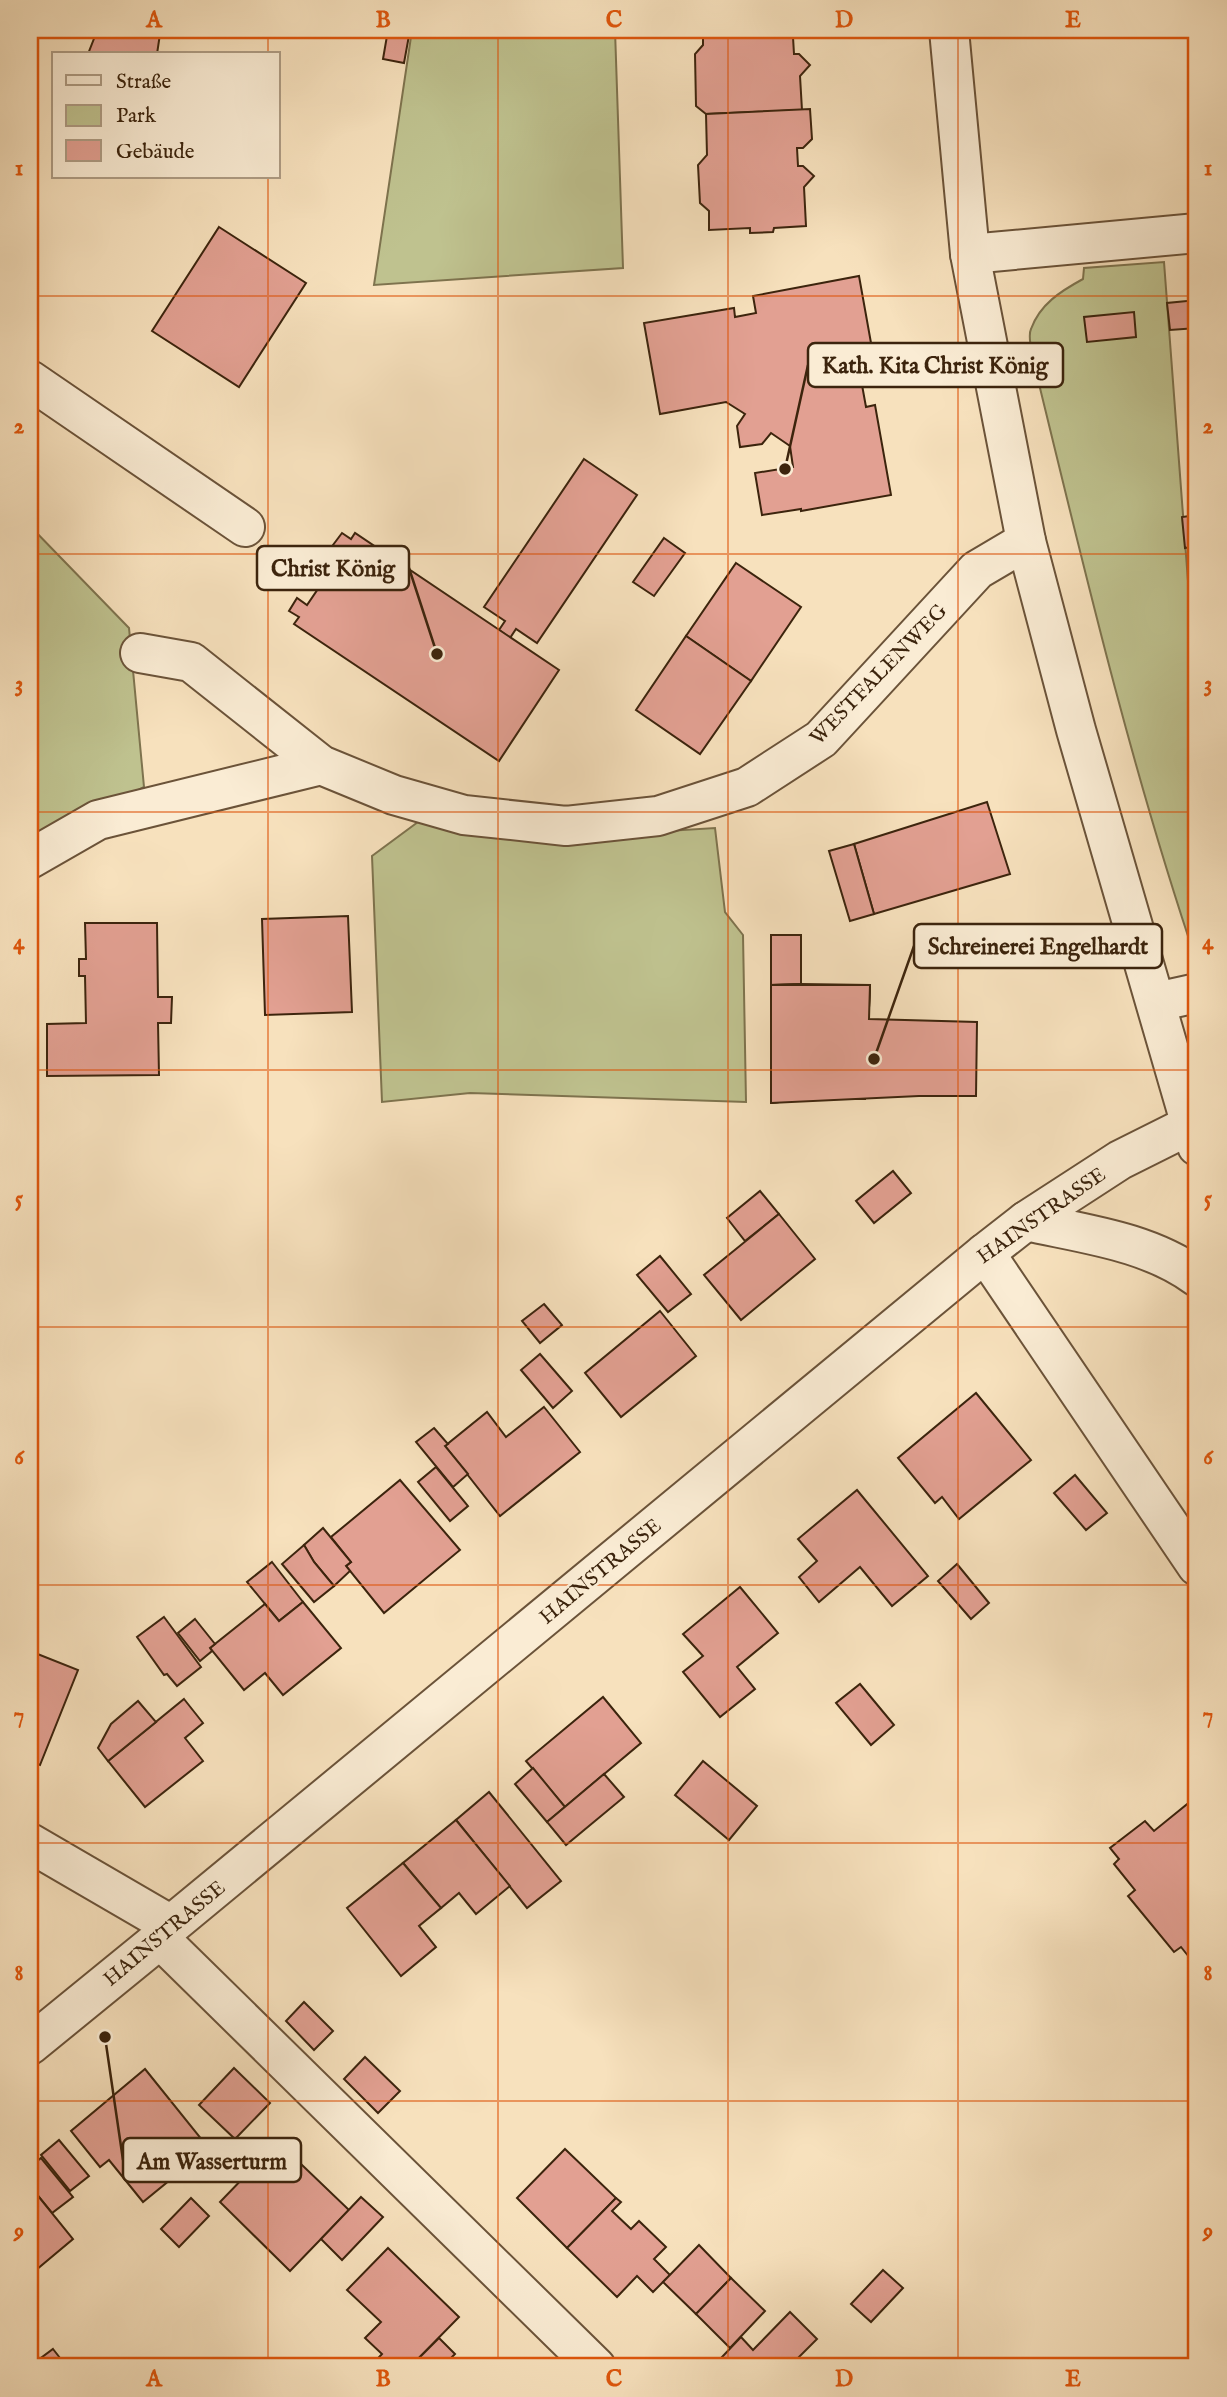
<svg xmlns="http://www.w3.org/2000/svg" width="1227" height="2397" font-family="'IM FELL English',serif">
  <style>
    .green { fill: #bfc28f; stroke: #7e734e; stroke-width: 2 }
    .building { fill: #e2a092; stroke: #3c240d; stroke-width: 2 }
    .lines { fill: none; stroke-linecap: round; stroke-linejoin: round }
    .minor-casing { stroke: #6b5339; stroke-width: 42 }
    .minor { stroke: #faecd4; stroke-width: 38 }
    .grid { fill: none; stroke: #df560c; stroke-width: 2; stroke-opacity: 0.55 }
    .labels { text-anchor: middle; stroke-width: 5; stroke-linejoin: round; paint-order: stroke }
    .street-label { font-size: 21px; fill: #3c240d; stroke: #faecd4 }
    .leader { fill: none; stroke: #3c240d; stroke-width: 2.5 }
    .callout-dot { fill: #3c240d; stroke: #faecd4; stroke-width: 2.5 }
    .callout { fill: #faecd4; stroke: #3c240d; stroke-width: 2.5 }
    .callout-label { font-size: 23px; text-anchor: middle; font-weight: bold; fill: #3c240d }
    .neatline { fill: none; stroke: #df560c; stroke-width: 2.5 }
    .grid-label { font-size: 23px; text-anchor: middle; font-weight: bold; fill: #df560c }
  </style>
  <rect width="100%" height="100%" fill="#f7e1bd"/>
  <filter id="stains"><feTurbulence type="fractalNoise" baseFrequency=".00286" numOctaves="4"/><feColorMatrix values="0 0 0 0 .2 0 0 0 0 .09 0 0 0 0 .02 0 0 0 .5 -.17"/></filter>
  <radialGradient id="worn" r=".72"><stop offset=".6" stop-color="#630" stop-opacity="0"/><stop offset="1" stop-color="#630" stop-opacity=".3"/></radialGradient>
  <g class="green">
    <polygon points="412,30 615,30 623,268 374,285"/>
    <path d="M1164,262l33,439v262c-68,-201 -116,-407 -166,-612 0,-7 -3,-16 0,-22 9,-25 30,-38 52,-50l1,-11z"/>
    <polygon points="30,526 129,628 144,787 30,849"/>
    <polygon points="422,819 571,837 715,828 725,912 743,935 746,1102 470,1093 382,1102 372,856"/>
  </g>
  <g class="building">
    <polygon points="98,30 260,30 260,35 160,34"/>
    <rect x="260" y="30" width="57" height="5"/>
    <polygon points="388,30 410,30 404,63 383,59"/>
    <polygon points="703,30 806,30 800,36 793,37 794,54 799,54 810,65 800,76 802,110 706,114 696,106 695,54 703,45"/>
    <polygon points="97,31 160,34 157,54 88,54"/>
    <polygon points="810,109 812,139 803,148 797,148 798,166 803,166 814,176 804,187 806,226 774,228 773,232 750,233 750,228 709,230 709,211 700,203 698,165 707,155 706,114"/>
    <polygon points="219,227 306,283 239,387 152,331"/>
    <polygon points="859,276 878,382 862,385 866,407 875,405 891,495 801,511 801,509 762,515 755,473 793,467 790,446 771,433 762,444 740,447 737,426 745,414 726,402 660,414 644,323 734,308 735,317 756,313 753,296"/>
    <polygon points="1197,300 1197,328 1170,330 1167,303"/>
    <polygon points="1134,312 1136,337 1087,342 1084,317"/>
    <polygon points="584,459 637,495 537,643 516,629 510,638 499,630 505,621 484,607"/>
    <polygon points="1197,515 1197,546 1185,548 1182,517"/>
    <polygon points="342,533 351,539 355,533 559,670 499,761 294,624 299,617 289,611 297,598 307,605 343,552 333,545"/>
    <polygon points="664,538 685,553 654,596 633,582"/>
    <polygon points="736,563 801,607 751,681 686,636"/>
    <polygon points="1197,595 1197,653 1194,653 1189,596"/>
    <polygon points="686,636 751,681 700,754 636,710"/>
    <polygon points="987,802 1010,874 874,914 854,844"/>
    <polygon points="854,844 874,914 850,921 829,851"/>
    <polygon points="348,916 352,1012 265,1015 262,919"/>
    <polygon points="85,923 157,923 158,997 172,997 171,1023 158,1023 159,1075 47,1076 47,1024 86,1023 85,976 79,976 79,959 86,959"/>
    <polygon points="771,935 801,935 801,984 771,985"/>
    <polygon points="801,984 870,985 865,1099 817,1098 771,1103 771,985"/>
    <polygon points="771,985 870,985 865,1099 817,1098 771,1103"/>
    <polygon points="771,985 870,985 869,1019 977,1022 976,1096 919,1096 771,1103"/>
    <polygon points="893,1171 911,1193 874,1223 856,1201"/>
    <polygon points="760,1191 779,1214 745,1241 727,1218"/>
    <polygon points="779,1214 815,1259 741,1320 704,1275"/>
    <polygon points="660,1256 691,1294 668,1312 637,1275"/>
    <polygon points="544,1304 562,1325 540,1343 522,1321"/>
    <polygon points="660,1311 696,1356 621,1417 585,1373"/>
    <polygon points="540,1354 572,1391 553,1408 521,1370"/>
    <polygon points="976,1393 1031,1460 959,1519 942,1497 935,1503 898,1458"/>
    <polygon points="544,1407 580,1452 500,1516 445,1446 487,1412 506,1437"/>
    <polygon points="434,1428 448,1444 445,1446 468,1474 453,1487 416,1442"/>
    <polygon points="436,1467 468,1506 450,1521 418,1482"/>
    <polygon points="1075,1475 1107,1513 1086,1530 1054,1493"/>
    <polygon points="400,1480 460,1550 384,1613 346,1566 351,1562 331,1537"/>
    <polygon points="857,1490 928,1576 892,1606 860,1567 819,1602 799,1577 817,1561 798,1539"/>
    <polygon points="323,1528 351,1562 346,1566 350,1571 334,1586 314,1562 304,1545"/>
    <polygon points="304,1545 314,1562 334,1586 314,1602 282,1564"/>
    <polygon points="272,1562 303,1602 279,1621 247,1582"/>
    <polygon points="957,1564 989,1603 971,1619 938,1581"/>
    <polygon points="740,1587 778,1633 737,1667 755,1689 720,1717 683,1672 703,1656 683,1634"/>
    <polygon points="303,1602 341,1648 283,1695 265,1673 244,1690 210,1648 265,1604 279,1621"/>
    <polygon points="164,1617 201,1667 177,1686 167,1674 164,1675 137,1637"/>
    <polygon points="195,1619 215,1644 210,1648 212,1651 200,1661 178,1633"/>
    <polygon points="30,1651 78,1670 40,1765 30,1761"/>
    <polygon points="860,1684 894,1725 871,1745 836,1703"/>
    <polygon points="603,1697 641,1743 565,1807 526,1761"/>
    <polygon points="184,1699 203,1723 185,1738 203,1761 145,1807 108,1761"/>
    <polygon points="138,1701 156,1722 108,1761 98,1748 111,1724"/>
    <polygon points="703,1761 757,1806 729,1840 675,1795"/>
    <polygon points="533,1768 565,1807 547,1822 515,1784"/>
    <polygon points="604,1774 624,1797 566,1845 547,1822"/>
    <polygon points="489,1792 561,1881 527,1908 456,1820"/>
    <polygon points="1191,1801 1197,1808 1197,1967 1181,1947 1174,1952 1128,1896 1135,1890 1114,1864 1119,1859 1110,1848 1145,1821 1154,1831"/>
    <polygon points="456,1820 510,1886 476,1914 459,1893 441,1908 403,1863"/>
    <polygon points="403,1863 441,1908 419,1926 436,1947 401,1976 347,1908"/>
    <polygon points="304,2002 333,2031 314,2050 286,2021"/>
    <polygon points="365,2057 400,2091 378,2113 344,2079"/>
    <polygon points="234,2068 270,2103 235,2139 199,2105"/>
    <polygon points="145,2069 207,2146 184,2164 187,2166 143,2202 109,2160 100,2167 71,2131"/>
    <polygon points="59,2140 89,2176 70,2191 41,2155"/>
    <polygon points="278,2142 349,2210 290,2271 220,2202"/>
    <polygon points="565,2149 616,2198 567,2248 517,2198"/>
    <polygon points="41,2158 73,2197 52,2213 30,2186 30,2167"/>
    <polygon points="30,2186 73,2239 36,2270 30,2262"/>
    <polygon points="361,2197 383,2217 342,2260 321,2239"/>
    <polygon points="191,2198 209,2216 179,2247 161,2229"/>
    <polygon points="616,2198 621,2202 612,2211 631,2229 639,2221 666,2247 654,2259 670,2275 653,2292 637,2276 617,2297 567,2248"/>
    <polygon points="699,2245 731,2278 696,2314 663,2282"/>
    <polygon points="388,2248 459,2317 410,2367 370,2367 382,2354 365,2338 381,2322 347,2290"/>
    <polygon points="883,2270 903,2288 871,2322 851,2304"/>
    <polygon points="731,2278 765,2311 730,2348 696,2314"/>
    <polygon points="790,2312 817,2339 789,2367 732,2367 722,2357 741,2337 753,2350"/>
    <polygon points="439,2338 455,2354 442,2367 410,2367"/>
    <polygon points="53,2349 67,2367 30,2367 30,2366"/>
  </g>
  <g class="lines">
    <g class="minor-casing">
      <g id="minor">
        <polyline points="949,30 970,254 1026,541 1076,730 1197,1146"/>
        <polyline points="970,254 1197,233"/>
        <polyline points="30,380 245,527"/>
        <polyline points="140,653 191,662 321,765 394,795 464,815 566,826 658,816 747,787 821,739 977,570 1026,541"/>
        <polyline points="30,859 98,820 321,765"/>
        <polyline points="1156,1002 1197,993"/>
        <path d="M1026,1221c58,13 122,20 171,56"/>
        <polyline points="985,1253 1197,1566"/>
        <polyline points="30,1843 171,1925"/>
        <polyline points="160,1939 596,2367"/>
        <polyline points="30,2045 160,1939 171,1925 985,1253 1026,1221 1120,1160 1190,1125"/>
      </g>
    </g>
    <use href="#minor" class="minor"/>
  </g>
  <path class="grid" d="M268,30v24M498,30v2337M728,30v2337M958,30v2337M268,177v2190M30,296h1167M30,554h1167M30,812h1167M30,1070h1167M30,1327h1167M30,1585h1167M30,1843h1167M30,2101h1167"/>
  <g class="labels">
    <g class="street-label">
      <text transform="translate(878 674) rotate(-46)" y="7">WESTFALENWEG</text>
      <text transform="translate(1041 1215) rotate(-35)" y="7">HAINSTRASSE</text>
      <text transform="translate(600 1571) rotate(-40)" y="7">HAINSTRASSE</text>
      <text transform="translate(164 1933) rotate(-40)" y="7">HAINSTRASSE</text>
    </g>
  </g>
  <path class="leader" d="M785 469L808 365M437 654L409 568M874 1059L914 946M105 2037L123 2160"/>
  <g class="callout-dot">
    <circle cx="785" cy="469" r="7"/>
    <circle cx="437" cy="654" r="7"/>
    <circle cx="874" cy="1059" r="7"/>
    <circle cx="105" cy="2037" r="7"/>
  </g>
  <g class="callout">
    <rect x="808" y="343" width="255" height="44" rx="7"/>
    <rect x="257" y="546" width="152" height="44" rx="7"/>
    <rect x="914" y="924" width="248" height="44" rx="7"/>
    <rect x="123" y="2138" width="178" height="44" rx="7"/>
  </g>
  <g class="callout-label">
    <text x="935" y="373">Kath. Kita Christ König</text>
    <text x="333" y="576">Christ König</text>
    <text x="1038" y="954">Schreinerei Engelhardt</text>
    <text x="212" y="2169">Am Wasserturm</text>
  </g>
  <rect width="1227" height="2397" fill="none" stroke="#f7e1bd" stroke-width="77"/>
  <rect x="52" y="52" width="228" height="126" fill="#faecd4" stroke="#ae9c84" stroke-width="2"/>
  <rect x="66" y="75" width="35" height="10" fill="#faecd4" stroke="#ae9c84" stroke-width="2"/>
  <text x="116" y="88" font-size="21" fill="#3c240d">Straße</text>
  <rect x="66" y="105" width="35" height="21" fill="#bfc28f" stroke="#ae9c84" stroke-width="2"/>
  <text x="116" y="122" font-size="21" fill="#3c240d">Park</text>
  <rect x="66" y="140" width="35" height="21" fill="#e2a092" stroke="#ae9c84" stroke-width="2"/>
  <text x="116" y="158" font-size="21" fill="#3c240d">Gebäude</text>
  <rect x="38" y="38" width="1150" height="2320" class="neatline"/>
  <g class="grid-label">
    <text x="154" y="27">A</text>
    <text x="383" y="27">B</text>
    <text x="614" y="27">C</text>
    <text x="844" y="27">D</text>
    <text x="1073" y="27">E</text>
    <text x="19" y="175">1</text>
    <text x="1208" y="175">1</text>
    <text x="19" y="433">2</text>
    <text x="1208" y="433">2</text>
    <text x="19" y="691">3</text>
    <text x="1208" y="691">3</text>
    <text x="19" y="949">4</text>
    <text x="1208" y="949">4</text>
    <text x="19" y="1206">5</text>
    <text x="1208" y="1206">5</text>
    <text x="19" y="1464">6</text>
    <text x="1208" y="1464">6</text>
    <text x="19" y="1722">7</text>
    <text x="1208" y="1722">7</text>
    <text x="19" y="1980">8</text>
    <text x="1208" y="1980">8</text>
    <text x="19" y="2238">9</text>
    <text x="1208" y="2238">9</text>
    <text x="154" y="2386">A</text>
    <text x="383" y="2386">B</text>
    <text x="614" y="2386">C</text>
    <text x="844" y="2386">D</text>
    <text x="1073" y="2386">E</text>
  </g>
  <rect width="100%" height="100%" filter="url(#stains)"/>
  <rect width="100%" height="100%" fill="url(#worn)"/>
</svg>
